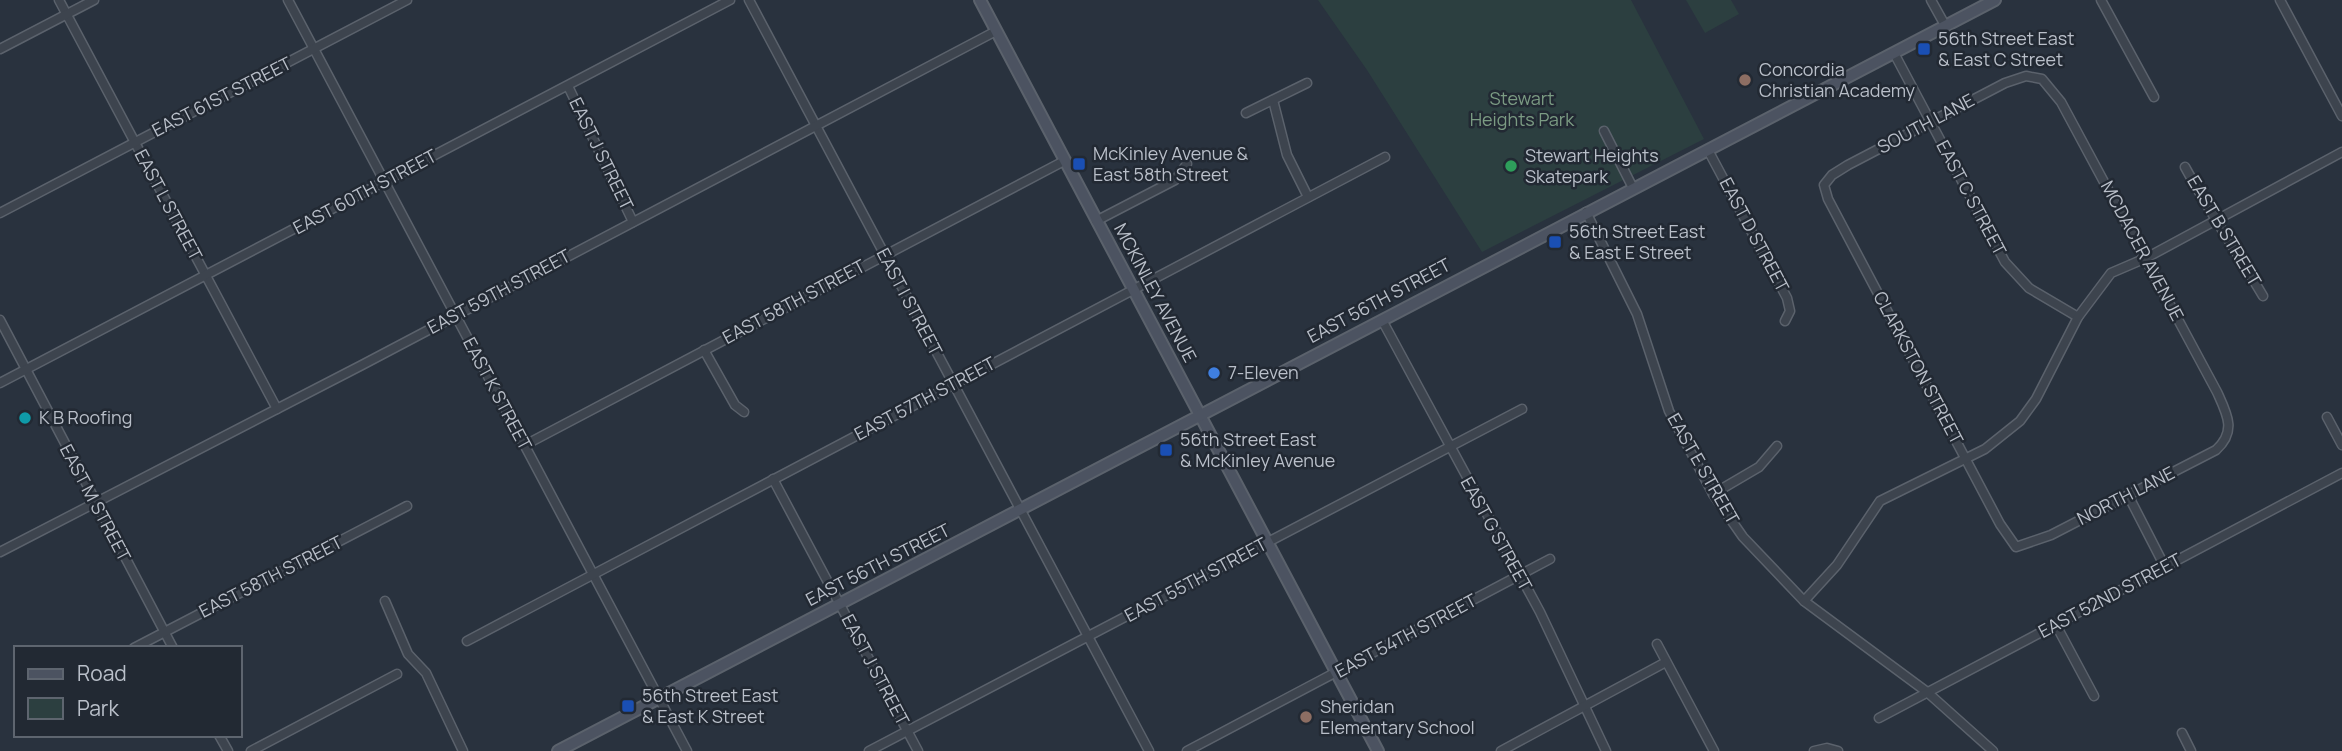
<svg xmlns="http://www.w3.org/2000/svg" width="2342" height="751" font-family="Manrope,sans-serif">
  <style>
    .green { fill: #2c3f40 }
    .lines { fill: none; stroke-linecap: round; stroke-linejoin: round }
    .street-casing { stroke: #5b626c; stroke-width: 11 }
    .secondary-casing { stroke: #5b626c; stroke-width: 14 }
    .street { stroke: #3d444e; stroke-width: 8 }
    .secondary { stroke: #4c5361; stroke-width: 10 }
    .transit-dot { fill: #1a4fb4; stroke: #222933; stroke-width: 2.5 }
    .education-dot { fill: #8d6e63; stroke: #222933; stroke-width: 2.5 }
    .leisure-dot { fill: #2e9e5b; stroke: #222933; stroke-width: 2.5 }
    .shop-dot { fill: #3f7fe0; stroke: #222933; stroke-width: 2.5 }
    .culture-dot { fill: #0f9aa8; stroke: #222933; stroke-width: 2.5 }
    .labels { text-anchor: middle; stroke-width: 5; stroke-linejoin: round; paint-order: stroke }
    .poi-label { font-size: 18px; fill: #b9bfc9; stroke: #222933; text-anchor: start }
    .street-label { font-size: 18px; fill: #b9bfc9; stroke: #222933 }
    .park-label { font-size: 18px; fill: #7b9b83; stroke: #222933 }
  </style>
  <rect width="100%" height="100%" fill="#29323e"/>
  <g class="green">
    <polygon points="1318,0 1631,0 1704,139 1482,252 1367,70"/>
    <polygon points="1686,0 1731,0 1739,14 1705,33"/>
  </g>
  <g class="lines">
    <g class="street-casing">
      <g id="street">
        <polyline points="59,0 277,409"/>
        <polyline points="288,0 687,751"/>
        <polyline points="749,0 1149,751"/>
        <polyline points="1931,0 1946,27"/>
        <polyline points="2101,0 2154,97"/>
        <polyline points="2280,0 2342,116"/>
        <polyline points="0,49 94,0"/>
        <polyline points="1894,53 2005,262 2029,288 2078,317"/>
        <path d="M2026,76l16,3 19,23 156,290c10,22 20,39 -1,58l-165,85 -35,12 -16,-23 -172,-325 -4,-14 8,-10 16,-10 157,-82z"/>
        <polyline points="568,86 633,222"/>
        <polyline points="1273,100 1287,155 1308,197"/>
        <polyline points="1246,113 1307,83"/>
        <polyline points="1604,131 1633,188"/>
        <polyline points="1708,150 1787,298 1790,311 1785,321"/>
        <path d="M2185,167c24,44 52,85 78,129"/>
        <polyline points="1586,212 1637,314 1669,411 1713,494 1743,537 1804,601 1927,692 1993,751"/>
        <polyline points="0,213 407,0"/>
        <polyline points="1096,221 1175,180 1187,164"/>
        <polyline points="0,320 173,648"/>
        <polyline points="1382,320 1540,612 1606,751"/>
        <polyline points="704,350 735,405 744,412"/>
        <polyline points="0,383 730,0"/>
        <polyline points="2327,417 2342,445"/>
        <polyline points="525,445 1064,161"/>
        <polyline points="773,479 918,751"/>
        <polyline points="1713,494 1759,467 1777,446"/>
        <polyline points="2128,495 2165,567"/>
        <polyline points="0,552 362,365 996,31"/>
        <polyline points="385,601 408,654 426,673 463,751"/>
        <polyline points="1804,601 1837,565 1880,501 1985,449 2020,421 2036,399 2078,317 2111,273 2146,258 2342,152"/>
        <polyline points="2056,625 2094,696"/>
        <polyline points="467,641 1385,157"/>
        <polyline points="1657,644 1714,751"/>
        <polyline points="134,648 407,506"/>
        <polyline points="1879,718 2342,473"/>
        <polyline points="2182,733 2191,751"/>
        <polyline points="219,735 228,751"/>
        <polyline points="251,751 397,674"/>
        <polyline points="869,751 1522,409"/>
        <polyline points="1187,751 1550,559"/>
        <polyline points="1501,751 1666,662"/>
        <polyline points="1814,751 1827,748 1838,751"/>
      </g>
    </g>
    <g class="secondary-casing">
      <g id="secondary">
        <polyline points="980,0 1378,751"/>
        <polyline points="558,751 1995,0"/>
      </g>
    </g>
    <use href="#street" class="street"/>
    <use href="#secondary" class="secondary"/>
  </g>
  <g class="transit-dot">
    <rect x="1917" y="42" width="14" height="14" rx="3.5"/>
    <rect x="1072" y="157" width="14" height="14" rx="3.5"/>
    <rect x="1548" y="235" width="14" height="14" rx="3.5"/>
    <rect x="1159" y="443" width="14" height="14" rx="3.5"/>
    <rect x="621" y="699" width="14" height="14" rx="3.5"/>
  </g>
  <g class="education-dot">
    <circle cx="1745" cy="80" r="7"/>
    <circle cx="1306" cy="717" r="7"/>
  </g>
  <circle class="leisure-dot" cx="1511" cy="166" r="7"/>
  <circle class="shop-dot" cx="1214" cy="373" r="7"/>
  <circle class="culture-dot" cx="25" cy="418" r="7"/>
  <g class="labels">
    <g class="poi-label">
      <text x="1938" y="45">56th Street East<tspan x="1938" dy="21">&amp; East C Street</tspan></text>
      <text x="1759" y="76">Concordia<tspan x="1759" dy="21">Christian Academy</tspan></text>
      <text x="1093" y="160">McKinley Avenue &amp;<tspan x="1093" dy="21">East 58th Street</tspan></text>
      <text x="1525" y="162">Stewart Heights<tspan x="1525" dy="21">Skatepark</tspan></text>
      <text x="1569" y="238">56th Street East<tspan x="1569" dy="21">&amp; East E Street</tspan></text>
      <text x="1228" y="379">7-Eleven</text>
      <text x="39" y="424">K B Roofing</text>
      <text x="1180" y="446">56th Street East<tspan x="1180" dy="21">&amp; McKinley Avenue</tspan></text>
      <text x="642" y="702">56th Street East<tspan x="642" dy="21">&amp; East K Street</tspan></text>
      <text x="1320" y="713">Sheridan<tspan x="1320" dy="21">Elementary School</tspan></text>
    </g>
    <g class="street-label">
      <text transform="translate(222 97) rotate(-27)" y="6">EAST 61ST STREET</text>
      <text transform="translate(1926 124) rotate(-28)" y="6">SOUTH LANE</text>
      <text transform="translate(601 154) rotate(64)" y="6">EAST J STREET</text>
      <text transform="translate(365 192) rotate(-28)" y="6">EAST 60TH STREET</text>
      <text transform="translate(1971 198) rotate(62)" y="6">EAST C STREET</text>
      <text transform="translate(168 205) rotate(62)" y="6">EAST L STREET</text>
      <text transform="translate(2224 231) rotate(59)" y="6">EAST B STREET</text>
      <text transform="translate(1754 235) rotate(62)" y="6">EAST D STREET</text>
      <text transform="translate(2142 251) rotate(62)" y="6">MCDACER AVENUE</text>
      <text transform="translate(499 292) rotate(-28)" y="6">EAST 59TH STREET</text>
      <text transform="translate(1155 293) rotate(62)" y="6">MCKINLEY AVENUE</text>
      <text transform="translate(1379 301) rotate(-28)" y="6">EAST 56TH STREET</text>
      <text transform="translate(794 302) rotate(-28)" y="6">EAST 58TH STREET</text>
      <text transform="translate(909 302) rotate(62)" y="6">EAST I STREET</text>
      <text transform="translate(1918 368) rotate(62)" y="6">CLARKSTON STREET</text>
      <text transform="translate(497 394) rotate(62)" y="6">EAST K STREET</text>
      <text transform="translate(925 399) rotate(-28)" y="6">EAST 57TH STREET</text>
      <text transform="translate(1703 469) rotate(60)" y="6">EAST E STREET</text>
      <text transform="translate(2126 496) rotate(-27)" y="6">NORTH LANE</text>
      <text transform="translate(95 503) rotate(62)" y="6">EAST M STREET</text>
      <text transform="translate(1496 534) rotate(61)" y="6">EAST G STREET</text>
      <text transform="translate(878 565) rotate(-27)" y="6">EAST 56TH STREET</text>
      <text transform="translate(271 577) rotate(-27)" y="6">EAST 58TH STREET</text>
      <text transform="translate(1196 580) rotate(-28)" y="6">EAST 55TH STREET</text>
      <text transform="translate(2110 596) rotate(-28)" y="6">EAST 52ND STREET</text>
      <text transform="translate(1406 636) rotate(-28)" y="6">EAST 54TH STREET</text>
      <text transform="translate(875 670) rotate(62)" y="6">EAST J STREET</text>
    </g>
    <g class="park-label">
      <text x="1522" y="105">Stewart<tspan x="1522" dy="21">Heights Park</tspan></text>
    </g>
  </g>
  <rect x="14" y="646" width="228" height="91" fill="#222933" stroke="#5e656f" stroke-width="2"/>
  <rect x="28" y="669" width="35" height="10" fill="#4c5361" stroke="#5e656f" stroke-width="2"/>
  <text x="77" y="681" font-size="21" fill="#b9bfc9">Road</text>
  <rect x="28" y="698" width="35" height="21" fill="#2c3f40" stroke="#5e656f" stroke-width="2"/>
  <text x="77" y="716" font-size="21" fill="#b9bfc9">Park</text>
</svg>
